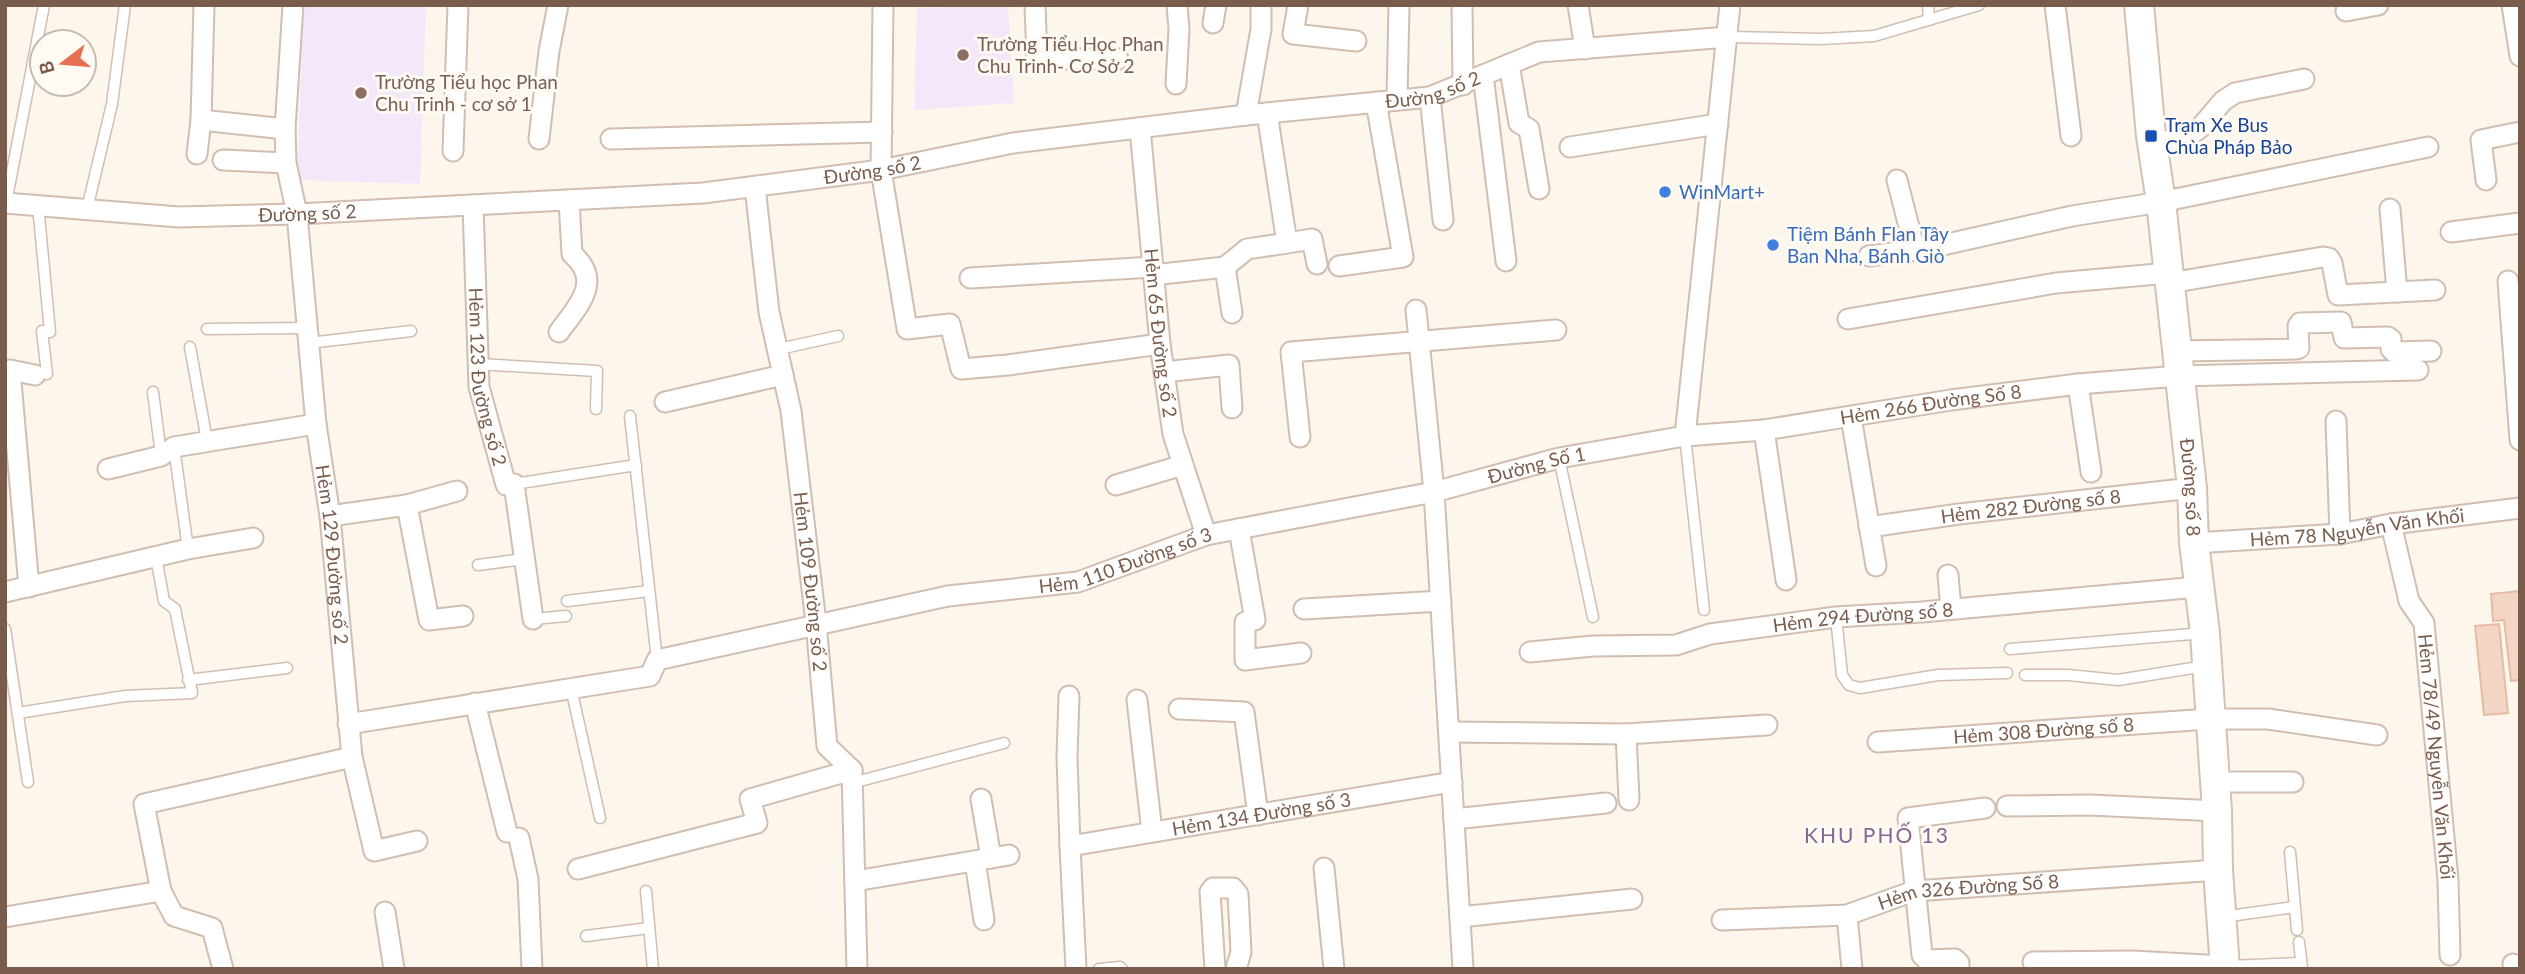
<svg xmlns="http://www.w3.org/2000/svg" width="2525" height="974" font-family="Lato,sans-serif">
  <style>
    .education { fill: #f3e8fa }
    .building { fill: #f3d5c3; stroke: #e6bba3; stroke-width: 2 }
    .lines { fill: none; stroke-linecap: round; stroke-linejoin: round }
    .lane-casing { stroke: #d1beb0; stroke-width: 13 }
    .street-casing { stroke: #d1beb0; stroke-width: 23 }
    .secondary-casing { stroke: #d6c0b0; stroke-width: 32 }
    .lane { stroke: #fff; stroke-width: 10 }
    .street { stroke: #fff; stroke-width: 19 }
    .secondary { stroke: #fff; stroke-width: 28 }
    .education-dot { fill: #8d6e63; stroke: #fffaf3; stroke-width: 2.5 }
    .transit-dot { fill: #1a4fb4; stroke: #fffaf3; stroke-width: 2.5 }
    .shop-dot { fill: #3f7fe0; stroke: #fffaf3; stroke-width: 2.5 }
    .labels { text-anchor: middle; stroke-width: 6; stroke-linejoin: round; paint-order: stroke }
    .education-label { font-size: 19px; fill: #785e54; stroke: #fffaf3; text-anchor: start }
    .street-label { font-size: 19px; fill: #7a5c4d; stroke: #fffaf3 }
    .transit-label { font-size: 19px; fill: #164399; stroke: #fffaf3; text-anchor: start }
    .shop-label { font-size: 19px; fill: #366cbe; stroke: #fffaf3; text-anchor: start }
    .neighbourhood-label { font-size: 21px; letter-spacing: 2px; fill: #846695; stroke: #fffaf3 }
  </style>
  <rect width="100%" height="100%" fill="#fdf6ec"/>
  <g class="education">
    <polygon points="303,5 426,5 420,184 297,180"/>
    <polygon points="1008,5 1014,103 914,110 917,8"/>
  </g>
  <g class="building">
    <polygon points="2520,591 2520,680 2511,681 2504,620 2493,621 2491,594"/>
    <polygon points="2499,624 2508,713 2484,715 2475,626"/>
  </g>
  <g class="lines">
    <g class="lane-casing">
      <g id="lane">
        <polyline points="1928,5 1929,20"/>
        <polyline points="1728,37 1821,39 1874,36 1979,5"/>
        <polyline points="6,203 44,5"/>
        <polyline points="38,205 50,332 42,331 47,374"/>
        <polyline points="87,209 112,104 125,5"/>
        <polyline points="207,329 307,328"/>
        <polyline points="309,343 411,331"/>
        <polyline points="190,347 207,441"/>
        <polyline points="779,349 838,336"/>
        <polyline points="478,364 597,371 596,409"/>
        <polyline points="153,392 161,455"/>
        <polyline points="630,416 657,660"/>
        <polyline points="1685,436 1704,610"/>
        <polyline points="174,447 188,549"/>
        <polyline points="1559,458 1593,617"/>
        <polyline points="514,484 636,465"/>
        <polyline points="478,565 524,559"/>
        <polyline points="567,601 649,591"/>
        <polyline points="1836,617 1842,675 1849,685 1860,688 1938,675 2007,673"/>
        <polyline points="533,619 566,616"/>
        <polyline points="5,629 28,782"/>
        <polyline points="2010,649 2204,633"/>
        <polyline points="2025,675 2068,675 2118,680 2205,666"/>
        <polyline points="188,680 287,668"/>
        <polyline points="571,688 600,818"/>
        <polyline points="18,713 125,696 192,693 175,609 164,601 156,557"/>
        <polyline points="852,783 1004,743"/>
        <polyline points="2290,852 2297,930"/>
        <polyline points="646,891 653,969"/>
        <polyline points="2222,917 2294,907"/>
        <polyline points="586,936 649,928"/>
        <polyline points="2299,942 2302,968"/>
        <polyline points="2229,966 2301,963"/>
        <polyline points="1099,969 1120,967 1122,969"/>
      </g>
    </g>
    <g class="street-casing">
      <g id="street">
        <path id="s1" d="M293,5l-8,124 1,34 11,51 19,210 14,92 22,241 22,94 43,-10"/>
        <polyline points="883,5 881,170 907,329 950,324 961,369 1008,365 1160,344"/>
        <polyline points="1035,5 1037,59 1118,59"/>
        <polyline points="1298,5 1293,34 1356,41"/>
        <polyline points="1462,5 1463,85"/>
        <polyline points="1578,5 1585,49"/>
        <polyline points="2055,5 2071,136"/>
        <polyline points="2512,5 2520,56"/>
        <polyline points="2346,11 2378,5"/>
        <polyline points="1213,23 1216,5"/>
        <polyline points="1509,64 1519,123 1529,129 1539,189"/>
        <polyline points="1483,75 1506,261"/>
        <polyline points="1176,84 1179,29 1177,5"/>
        <polyline points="1430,97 1443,220"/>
        <polyline points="1397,100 1399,5"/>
        <polyline points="1246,115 1261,29 1261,5"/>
        <polyline points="201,120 285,129"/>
        <path id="s2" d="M1140,128l20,216 13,90 33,101"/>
        <polyline points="539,139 549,51 558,5"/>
        <polyline points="611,139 882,132"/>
        <polyline points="2152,143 2186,138 2200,128 2223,101 2235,93 2304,79"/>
        <polyline points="1570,147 1718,124"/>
        <polyline points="453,151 458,5"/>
        <polyline points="197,154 201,120 204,5"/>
        <polyline points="223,160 286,163"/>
        <polyline points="1897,180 1915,250"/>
        <polyline points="2486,180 2481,140 2520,132"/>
        <path id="s3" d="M755,187l14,125 22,99 25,212 11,123 25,24 5,199"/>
        <path id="s4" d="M5,203l174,14 118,-3 406,-21 178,-23 132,-27 233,-28 184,-18 109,-45 189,-15"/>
        <path id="s5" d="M473,205l6,182 27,98 8,-1 19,135"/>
        <polyline points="2390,209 2397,292"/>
        <polyline points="2451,232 2520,223"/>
        <polyline points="1287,243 1312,239 1317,264"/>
        <polyline points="1869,256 1925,249 2072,216 2161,202 2428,147"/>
        <polyline points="1339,266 1403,257 1376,102"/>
        <polyline points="1225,267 1247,249 1287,243 1267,113"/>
        <polyline points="1153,275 1225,267 1232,313"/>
        <polyline points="970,278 1153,267"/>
        <polyline points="2508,281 2520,440"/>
        <polyline points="2170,283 2323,257 2329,258 2332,263 2338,295 2435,290"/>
        <polyline points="1848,319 2056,283 2169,273"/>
        <path d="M559,332c18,-25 45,-51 13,-78l-3,-54"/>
        <polyline points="2177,351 2296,349 2299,348 2298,326 2300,323 2341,322 2344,338 2388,337 2391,339 2391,349 2394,352 2431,351"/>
        <polyline points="1164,372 1229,365 1232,408"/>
        <polyline points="2078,384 2091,472"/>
        <polyline points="665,402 783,375"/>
        <polyline points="1851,417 1876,566"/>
        <polyline points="2336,421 2340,534"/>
        <polyline points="1764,430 1786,580"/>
        <path id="s6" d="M1685,436l79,-6 187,-30 127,-16 101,-8 239,-6"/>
        <polyline points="1300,437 1291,352 1556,330"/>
        <polyline points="108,469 161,456 174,447 316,424"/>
        <polyline points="1116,485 1183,465"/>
        <polyline points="407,505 457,491"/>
        <polyline points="330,516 407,505 429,620 463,616"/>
        <path id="s7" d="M2391,524l18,77 15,22 24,257 2,75"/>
        <path id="s8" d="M1869,527l90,-13 233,-26"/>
        <polyline points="1239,529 1255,620 1245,622 1245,660 1301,653"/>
        <path id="s9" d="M2194,543l146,-9 51,-10 129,-16"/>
        <polyline points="1948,575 1951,609"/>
        <polyline points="29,587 10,370 35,375"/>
        <polyline points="5,592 188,549 253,538"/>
        <polyline points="1304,609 1441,601"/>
        <path id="s10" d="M1530,652l63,-6 83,-1 34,-11 126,-17 86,-5 276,-25"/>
        <polyline points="1069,696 1067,757 1070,846 1076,969"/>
        <polyline points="1137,700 1152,832"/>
        <polyline points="475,703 507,832"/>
        <polyline points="1179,709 1244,712 1258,815"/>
        <path id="s11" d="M348,724l302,-48 7,-16 291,-64 130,-14 128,-47 228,-43 -18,-182"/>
        <polyline points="1449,732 1626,734 1767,725"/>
        <polyline points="1626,734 1629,800"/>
        <path id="s12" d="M1878,742l331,-23h59l109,16"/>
        <polyline points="2214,782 2293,782"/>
        <polyline points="981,799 991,858"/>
        <polyline points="2007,806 2090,805 2217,811"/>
        <polyline points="1454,819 1606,803"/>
        <polyline points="519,838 528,879 532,969"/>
        <path id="s13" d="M1070,846l382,-64"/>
        <polyline points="975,861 984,920"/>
        <polyline points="1324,868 1334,969"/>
        <polyline points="578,869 757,823 750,799 852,770"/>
        <polyline points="855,881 1009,855"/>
        <polyline points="161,891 144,804 352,757"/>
        <polyline points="385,912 394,969"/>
        <polyline points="1847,915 1852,969"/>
        <polyline points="5,917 161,891 174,916 212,928 223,969"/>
        <polyline points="1460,917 1632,899"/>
        <path id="s14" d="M1722,920l125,-5 67,-24 304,-21"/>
        <polyline points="2033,962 2132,961 2225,966"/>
        <polyline points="2513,964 2514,969"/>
        <polyline points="1215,969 1210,892 1213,888 1233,888 1238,894 1241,952 1236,969"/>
        <path id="s15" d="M1463,969l-29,-477 125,-34 126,-22 45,-431"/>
        <polyline points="1959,969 1959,963 1955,959 1927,960 1922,955 1908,818 1985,808"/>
      </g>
    </g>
    <g class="secondary-casing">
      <g id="secondary">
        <path id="s16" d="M2139,5l12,131 10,66 31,286 2,55 11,90 12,178 1,59 7,99"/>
      </g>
    </g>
    <use href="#lane" class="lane"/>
    <use href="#street" class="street"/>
    <use href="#secondary" class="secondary"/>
  </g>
  <g class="education-dot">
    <circle cx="963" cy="55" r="7"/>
    <circle cx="361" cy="93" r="7"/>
  </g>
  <rect class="transit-dot" x="2144" y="129" width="14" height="14" rx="3.5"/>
  <g class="shop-dot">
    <circle cx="1665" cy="192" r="7"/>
    <circle cx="1773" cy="245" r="7"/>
  </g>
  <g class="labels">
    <g class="education-label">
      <text x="977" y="51">Trường Tiểu Học Phan<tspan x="977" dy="22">Chu Trinh- Cơ Sở 2</tspan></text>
      <text x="375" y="89">Trường Tiểu học Phan<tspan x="375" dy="22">Chu Trinh - cơ sở 1</tspan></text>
    </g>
    <g class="street-label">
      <text dy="7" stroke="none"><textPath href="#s4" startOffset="1437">Đường số 2</textPath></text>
      <text dy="7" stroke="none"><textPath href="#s4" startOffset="870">Đường số 2</textPath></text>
      <text dy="7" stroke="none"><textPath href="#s4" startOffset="303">Đường số 2</textPath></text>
      <text dy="7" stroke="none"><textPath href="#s2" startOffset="206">Hẻm 65 Đường số 2</textPath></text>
      <text dy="7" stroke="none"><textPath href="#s5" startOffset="173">Hẻm 123 Đường số 2</textPath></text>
      <text dy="7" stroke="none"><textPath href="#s6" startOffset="248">Hẻm 266 Đường Số 8</textPath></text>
      <text dy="7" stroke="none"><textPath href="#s15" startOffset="584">Đường Số 1</textPath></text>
      <text dy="7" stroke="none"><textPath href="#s16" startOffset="485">Đường số 8</textPath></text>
      <text dy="7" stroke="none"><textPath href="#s8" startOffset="163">Hẻm 282 Đường số 8</textPath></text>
      <text dy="7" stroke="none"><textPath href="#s9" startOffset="164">Hẻm 78 Nguyễn Văn Khối</textPath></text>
      <text dy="7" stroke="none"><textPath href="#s1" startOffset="553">Hẻm 129 Đường số 2</textPath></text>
      <text dy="7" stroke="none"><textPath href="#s11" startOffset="803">Hẻm 110 Đường số 3</textPath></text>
      <text dy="7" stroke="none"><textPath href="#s3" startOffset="399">Hẻm 109 Đường số 2</textPath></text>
      <text dy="7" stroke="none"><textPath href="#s10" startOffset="336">Hẻm 294 Đường số 8</textPath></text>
      <text dy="7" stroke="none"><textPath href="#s12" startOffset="166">Hẻm 308 Đường số 8</textPath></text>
      <text dy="7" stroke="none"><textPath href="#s7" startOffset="240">Hẻm 78/49 Nguyễn Văn Khối</textPath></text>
      <text dy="7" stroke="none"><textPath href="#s13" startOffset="194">Hẻm 134 Đường số 3</textPath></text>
      <text dy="7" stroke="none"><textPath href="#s14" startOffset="250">Hẻm 326 Đường Số 8</textPath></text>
    </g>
    <g class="transit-label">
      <text x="2165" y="132">Trạm Xe Bus<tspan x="2165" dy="22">Chùa Pháp Bảo</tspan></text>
    </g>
    <g class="shop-label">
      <text x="1679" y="199">WinMart+</text>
      <text x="1787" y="241">Tiệm Bánh Flan Tây<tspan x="1787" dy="22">Ban Nha, Bánh Giò</tspan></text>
    </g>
    <g class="neighbourhood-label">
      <text x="1877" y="843">KHU PHỐ 13</text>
    </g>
  </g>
  <rect width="2525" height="974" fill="none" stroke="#7a5c4d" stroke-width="14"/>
  <g transform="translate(63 63) rotate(254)"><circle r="33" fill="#fffaf3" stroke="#cabbb1" stroke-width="2"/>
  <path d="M0-5L12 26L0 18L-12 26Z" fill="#e76f51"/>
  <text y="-10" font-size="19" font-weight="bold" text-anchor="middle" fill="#7a5c4d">B</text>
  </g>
</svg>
